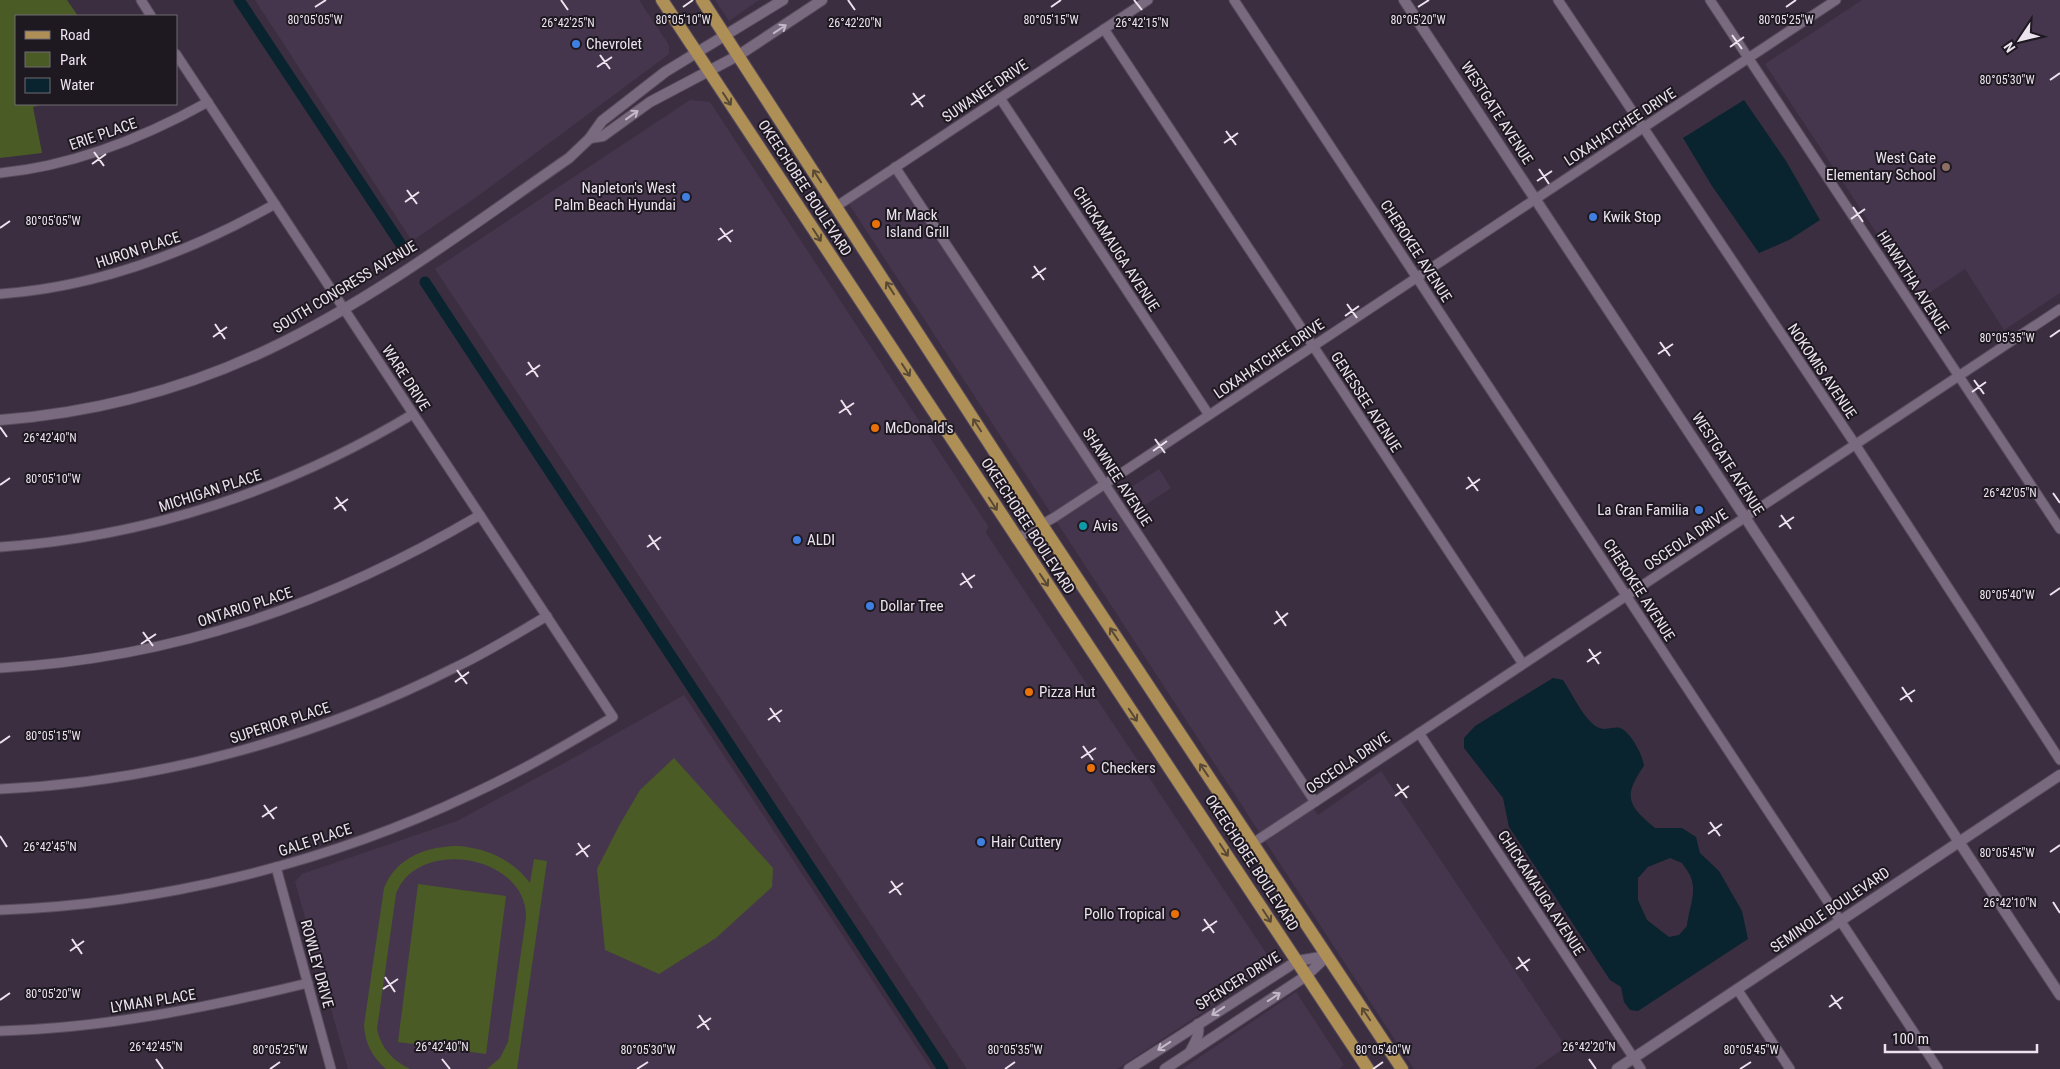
<svg xmlns="http://www.w3.org/2000/svg" width="2060" height="1069" font-family="'Roboto Condensed',sans-serif">
  <style>
    .built { fill: #46364d }
    .green { fill: #4a5b26 }
    .water { fill: #09242e; fill-rule: evenodd }
    .lines { fill: none; stroke-linecap: round; stroke-linejoin: round }
    .canal { stroke: #09242e; stroke-width: 11 }
    .minor-casing { stroke: #574b5b; stroke-width: 11 }
    .tertiary-casing { stroke: #574b5b; stroke-width: 12 }
    .primary-casing { stroke: #574b5b; stroke-width: 14 }
    .minor { stroke: #796a7f; stroke-width: 9 }
    .tertiary { stroke: #796a7f; stroke-width: 10 }
    .primary { stroke: #ae9056; stroke-width: 12 }
    .oneway { stroke: #c4b9c8 }
    .oneway2 { stroke: #584936 }
    .ticks { fill: none; stroke: #ece3ef; stroke-width: 2 }
    .shop-dot { fill: #3f7fe0; stroke: #1e1921; stroke-width: 2 }
    .education-dot { fill: #8d6e63; stroke: #1e1921; stroke-width: 2 }
    .food-dot { fill: #e8710a; stroke: #1e1921; stroke-width: 2 }
    .culture-dot { fill: #0f9aa8; stroke: #1e1921; stroke-width: 2 }
    .labels { text-anchor: middle; stroke-width: 4; stroke-linejoin: round; paint-order: stroke }
    .poi-label { font-size: 15px; fill: #ece3ef; stroke: #1e1921; text-anchor: start }
    .street-label { font-size: 15px; fill: #ece3ef; stroke: #1e1921 }
    .ticks-label { font-size: 12px; text-anchor: middle; fill: #ece3ef; stroke: #1e1921; stroke-width: 4; stroke-linejoin: round; paint-order: stroke }
  </style>
  <rect width="100%" height="100%" fill="#3b2e40"/>
  <g class="built">
    <polygon points="255,0 639,0 669,45 669,54 478,196 412,241"/>
    <polygon points="715,0 759,0 729,21"/>
    <polygon points="1862,0 2060,0 2060,293 2004,330 1965,269 1920,299 1765,64"/>
    <polygon points="690,100 710,102 988,526 986,533 1268,956 1265,971 1117,1069 967,1069 435,269"/>
    <polygon points="894,174 1318,815 1381,771 1566,1047 1534,1069 1414,1069 849,204"/>
    <polygon points="1159,469 1171,488 1139,509 1127,490"/>
    <polygon points="684,695 931,1069 348,1069 295,882 302,874 457,821 568,761"/>
    <polygon points="1296,992 1344,1065 1339,1069 1182,1069"/>
  </g>
  <g class="green">
    <polygon points="0,0 67,0 78,16 16,16 16,104 43,104 33,107 42,153 0,158"/>
    <polygon points="674,758 773,868 772,887 716,938 659,974 605,950 597,869 620,824 640,790"/>
    <path d="M460,846c28,3 53,14 70,37l4,-24 13,2 -30,208h-30l13,-11 8,-16 18,-124c2,-63 -109,-82 -130,-24l-19,135c4,19 15,31 33,40h-24c-14,-12 -21,-26 -22,-44l20,-137c13,-32 44,-42 76,-42z"/>
    <polygon points="418,884 506,896 486,1054 398,1042"/>
  </g>
  <g class="water">
    <polygon points="1744,100 1786,161 1820,220 1789,240 1759,253 1712,186 1683,138"/>
    <path d="M1553,678l10,2c10,15 18,34 31,45 11,8 16,1 26,3 10,3 23,27 24,38 -21,30 -17,39 11,62h27l14,9 4,16 19,18 23,40 6,28 -110,72 -8,-1 -6,-8 -3,-15 -11,-7 -101,-153 -6,-29 -39,-50v-10l11,-12zM1670,858l12,5c4,6 9,12 10,18 4,14 -4,31 -5,45l-8,9 -10,2 -22,-17 -9,-20v-22l10,-11z"/>
  </g>
  <g class="lines">
    <g class="canal">
      <polyline points="239,0 404,249"/>
      <polyline points="425,282 943,1069"/>
    </g>
    <g class="minor-casing">
      <g id="minor">
        <polyline points="141,0 151,16"/>
        <polyline points="1234,0 1938,1069"/>
        <polyline points="1558,0 1855,444 2060,760"/>
        <polyline points="1710,0 2060,529"/>
        <polyline points="1104,29 1523,664"/>
        <polyline points="1000,98 1209,415"/>
        <polyline points="895,167 1315,802"/>
        <path d="M0,173c74,-7 143,-35 208,-71"/>
        <polyline points="837,206 1148,0"/>
        <path d="M0,294c98,-7 190,-42 275,-90"/>
        <polyline points="1016,539 1055,517 1105,484 1836,0"/>
        <path d="M0,547c147,-10 287,-57 413,-133"/>
        <path d="M0,668c176,-10 329,-64 480,-153"/>
        <polyline points="1419,733 1641,1069"/>
        <path d="M0,789c157,-7 314,-50 454,-121 32,-15 62,-34 93,-52"/>
        <polyline points="1253,843 2060,309"/>
        <polyline points="276,867 331,1069"/>
        <path d="M0,910c161,-6 325,-46 470,-115 50,-23 96,-50 143,-78l-437,-663"/>
        <polyline points="1737,989 1790,1069"/>
        <path d="M0,1031c104,-3 206,-23 308,-48"/>
      </g>
    </g>
    <g class="tertiary-casing">
      <g id="tertiary">
        <polyline points="1404,0 2060,995"/>
        <polyline points="590,138 603,136 650,102 739,55 822,0"/>
        <path d="M0,420c93,-7 185,-31 269,-71 107,-51 203,-124 300,-191l21,-20 12,-17 63,-49 118,-72"/>
        <path d="M1190,1052c5,-9 10,-17 8,-28"/>
        <polyline points="1129,1069 1297,961 1327,956"/>
        <polyline points="1165,1069 1306,976 1326,957"/>
        <polyline points="1617,1069 2060,775"/>
      </g>
    </g>
    <g class="primary-casing">
      <g id="primary">
        <polyline points="662,0 1368,1069"/>
        <polyline points="702,0 1042,525 1402,1069"/>
      </g>
    </g>
    <use href="#minor" class="minor"/>
    <use href="#tertiary" class="tertiary"/>
    <use href="#primary" class="primary"/>
  </g>
  <defs><path id="oneway-shaft" d="M-6 0H5M1.5-3L5.5 0L1.5 3" fill="none" stroke-width="1.6" stroke-linecap="round" stroke-linejoin="round" transform="scale(1.25)"/></defs>
  <g class="oneway">
    <use href="#oneway-shaft" transform="translate(780 29) rotate(-34)"/>
    <use href="#oneway-shaft" transform="translate(632 115) rotate(-36)"/>
    <use href="#oneway-shaft" transform="translate(1274 997) rotate(-34)"/>
    <use href="#oneway-shaft" transform="translate(1218 1011) rotate(146)"/>
    <use href="#oneway-shaft" transform="translate(1164 1046) rotate(147)"/>
  </g>
  <g class="oneway2">
    <use href="#oneway-shaft" transform="translate(727 99) rotate(57)"/>
    <use href="#oneway-shaft" transform="translate(817 176) rotate(-123)"/>
    <use href="#oneway-shaft" transform="translate(817 235) rotate(57)"/>
    <use href="#oneway-shaft" transform="translate(890 288) rotate(-123)"/>
    <use href="#oneway-shaft" transform="translate(906 370) rotate(57)"/>
    <use href="#oneway-shaft" transform="translate(977 425) rotate(-123)"/>
    <use href="#oneway-shaft" transform="translate(993 504) rotate(57)"/>
    <use href="#oneway-shaft" transform="translate(1044 580) rotate(56)"/>
    <use href="#oneway-shaft" transform="translate(1114 634) rotate(-124)"/>
    <use href="#oneway-shaft" transform="translate(1133 715) rotate(56)"/>
    <use href="#oneway-shaft" transform="translate(1204 770) rotate(-124)"/>
    <use href="#oneway-shaft" transform="translate(1224 850) rotate(57)"/>
    <use href="#oneway-shaft" transform="translate(1267 916) rotate(57)"/>
    <use href="#oneway-shaft" transform="translate(1366 1014) rotate(-124)"/>
  </g>
  <path class="ticks" d="M561,0l7,10M848,0l7,10M1134,0l8,10M315,7l11,-7M683,7l10,-7M1051,7l10,-7M1418,7l11,-7M1786,7l10,-7M1732,35l10,14M1730,47l14,-10M600,55l10,14M597,67l15,-10M2050,80l10,-7M913,93l10,14M911,105l14,-10M1226,131l10,14M1224,143l14,-10M94,152l10,14M92,164l14,-10M1539,169l10,15M1537,181l15,-10M407,190l10,14M405,202l14,-10M1853,207l10,15M1851,219l14,-10M0,228l10,-7M720,228l11,14M718,240l15,-10M1034,266l10,14M1032,278l14,-10M1347,304l10,14M1345,316l14,-10M215,324l10,15M213,337l14,-10M2050,337l10,-7M1660,342l10,14M1658,354l15,-10M528,362l10,15M526,375l14,-10M1974,380l10,14M1972,392l14,-10M841,400l10,15M839,413l15,-10M0,427l7,10M1155,439l10,14M1153,451l14,-10M1468,477l10,14M0,485l10,-7M1466,489l14,-10M2053,493l7,10M336,497l10,14M334,509l14,-10M1781,515l10,14M1779,527l15,-10M649,535l10,15M647,547l14,-10M962,573l10,15M960,585l15,-10M2050,595l10,-7M1276,611l10,15M1274,624l14,-11M143,632l10,14M141,644l15,-10M1589,649l10,15M1587,662l14,-10M457,670l10,14M455,682l14,-10M1902,687l10,15M1900,700l15,-10M770,708l10,14M768,720l14,-10M0,743l10,-7M1083,746l10,14M1081,758l15,-10M1397,784l10,14M1395,796l14,-10M264,805l10,14M262,817l15,-10M1710,822l10,14M1708,834l14,-10M0,836l7,11M578,843l10,14M2050,852l10,-7M576,855l14,-10M891,881l10,14M889,893l14,-10M2053,902l7,11M1204,919l10,14M1202,931l15,-10M72,939l10,15M70,951l14,-10M1518,957l10,14M1516,969l14,-10M385,977l10,15M383,989l15,-10M1831,995l10,14M0,1000l10,-7M1829,1007l14,-10M699,1015l10,15M697,1028l14,-10M156,1059l7,10M442,1059l8,10M1589,1059l7,10M270,1069l10,-7M637,1069l11,-7M1005,1069l10,-7M1373,1069l10,-7M1740,1069l11,-7"/>
  <g class="shop-dot">
    <circle cx="576" cy="44" r="5"/>
    <circle cx="686" cy="197" r="5"/>
    <circle cx="1593" cy="217" r="5"/>
    <circle cx="1699" cy="510" r="5"/>
    <circle cx="797" cy="540" r="5"/>
    <circle cx="870" cy="606" r="5"/>
    <circle cx="981" cy="842" r="5"/>
  </g>
  <circle class="education-dot" cx="1946" cy="167" r="5"/>
  <g class="food-dot">
    <circle cx="876" cy="224" r="5"/>
    <circle cx="875" cy="428" r="5"/>
    <circle cx="1029" cy="692" r="5"/>
    <circle cx="1091" cy="768" r="5"/>
    <circle cx="1175" cy="914" r="5"/>
  </g>
  <circle class="culture-dot" cx="1083" cy="526" r="5"/>
  <g class="labels">
    <g class="poi-label">
      <text x="586" y="49">Chevrolet</text>
      <text x="1936" y="163" text-anchor="end">West Gate<tspan x="1936" dy="17">Elementary School</tspan></text>
      <text x="676" y="193" text-anchor="end">Napleton's West<tspan x="676" dy="17">Palm Beach Hyundai</tspan></text>
      <text x="886" y="220">Mr Mack<tspan x="886" dy="17">Island Grill</tspan></text>
      <text x="1603" y="222">Kwik Stop</text>
      <text x="885" y="433">McDonald's</text>
      <text x="1689" y="515" text-anchor="end">La Gran Familia</text>
      <text x="1093" y="531">Avis</text>
      <text x="807" y="545">ALDI</text>
      <text x="880" y="611">Dollar Tree</text>
      <text x="1039" y="697">Pizza Hut</text>
      <text x="1101" y="773">Checkers</text>
      <text x="991" y="847">Hair Cuttery</text>
      <text x="1165" y="919" text-anchor="end">Pollo Tropical</text>
    </g>
    <g class="street-label">
      <text transform="translate(985 91) rotate(-34)" y="5">SUWANEE DRIVE</text>
      <text transform="translate(1497 113) rotate(57)" y="5">WESTGATE AVENUE</text>
      <text transform="translate(1620 127) rotate(-33)" y="5">LOXAHATCHEE DRIVE</text>
      <text transform="translate(103 134) rotate(-19)" y="5">ERIE PLACE</text>
      <text transform="translate(805 188) rotate(57)" y="5">OKEECHOBEE BOULEVARD</text>
      <text transform="translate(1116 249) rotate(57)" y="5">CHICKAMAUGA AVENUE</text>
      <text transform="translate(138 250) rotate(-18)" y="5">HURON PLACE</text>
      <text transform="translate(1416 251) rotate(57)" y="5">CHEROKEE AVENUE</text>
      <text transform="translate(1913 282) rotate(57)" y="5">HIAWATHA AVENUE</text>
      <text transform="translate(345 287) rotate(-31)" y="5">SOUTH CONGRESS AVENUE</text>
      <text transform="translate(1269 359) rotate(-34)" y="5">LOXAHATCHEE DRIVE</text>
      <text transform="translate(1822 371) rotate(56)" y="5">NOKOMIS AVENUE</text>
      <text transform="translate(406 378) rotate(57)" y="5">WARE DRIVE</text>
      <text transform="translate(1366 402) rotate(57)" y="5">GENESSEE AVENUE</text>
      <text transform="translate(1728 464) rotate(57)" y="5">WESTGATE AVENUE</text>
      <text transform="translate(1117 477) rotate(57)" y="5">SHAWNEE AVENUE</text>
      <text transform="translate(210 491) rotate(-18)" y="5">MICHIGAN PLACE</text>
      <text transform="translate(1028 526) rotate(57)" y="5">OKEECHOBEE BOULEVARD</text>
      <text transform="translate(1686 540) rotate(-34)" y="5">OSCEOLA DRIVE</text>
      <text transform="translate(1639 590) rotate(57)" y="5">CHEROKEE AVENUE</text>
      <text transform="translate(245 607) rotate(-18)" y="5">ONTARIO PLACE</text>
      <text transform="translate(280 723) rotate(-18)" y="5">SUPERIOR PLACE</text>
      <text transform="translate(1348 763) rotate(-34)" y="5">OSCEOLA DRIVE</text>
      <text transform="translate(315 840) rotate(-18)" y="5">GALE PLACE</text>
      <text transform="translate(1252 863) rotate(57)" y="5">OKEECHOBEE BOULEVARD</text>
      <text transform="translate(1541 893) rotate(57)" y="5">CHICKAMAUGA AVENUE</text>
      <text transform="translate(1830 910) rotate(-34)" y="5">SEMINOLE BOULEVARD</text>
      <text transform="translate(317 964) rotate(75)" y="5">ROWLEY DRIVE</text>
      <text transform="translate(1238 981) rotate(-32)" y="5">SPENCER DRIVE</text>
      <text transform="translate(153 1001) rotate(-9)" y="5">LYMAN PLACE</text>
    </g>
  </g>
  <g class="ticks-label">
    <text x="315" y="24">80°05'05"W</text>
    <text x="683" y="24">80°05'10"W</text>
    <text x="1051" y="24">80°05'15"W</text>
    <text x="1786" y="24">80°05'25"W</text>
    <text x="1418" y="24">80°05'20"W</text>
    <text x="568" y="27">26°42'25"N</text>
    <text x="855" y="27">26°42'20"N</text>
    <text x="1142" y="27">26°42'15"N</text>
    <text x="2007" y="84">80°05'30"W</text>
    <text x="53" y="225">80°05'05"W</text>
    <text x="2007" y="342">80°05'35"W</text>
    <text x="50" y="442">26°42'40"N</text>
    <text x="53" y="483">80°05'10"W</text>
    <text x="2010" y="497">26°42'05"N</text>
    <text x="2007" y="599">80°05'40"W</text>
    <text x="53" y="740">80°05'15"W</text>
    <text x="50" y="851">26°42'45"N</text>
    <text x="2007" y="857">80°05'45"W</text>
    <text x="2010" y="907">26°42'10"N</text>
    <text x="53" y="998">80°05'20"W</text>
    <text x="156" y="1051">26°42'45"N</text>
    <text x="442" y="1051">26°42'40"N</text>
    <text x="1589" y="1051">26°42'20"N</text>
    <text x="280" y="1054">80°05'25"W</text>
    <text x="648" y="1054">80°05'30"W</text>
    <text x="1015" y="1054">80°05'35"W</text>
    <text x="1383" y="1054">80°05'40"W</text>
    <text x="1751" y="1054">80°05'45"W</text>
  </g>
  <rect x="15" y="15" width="162" height="90" fill="#1e1921" stroke="#706a73"/>
  <rect x="25" y="31" width="25" height="8" fill="#ae9056" stroke="#706a73"/>
  <text x="60" y="40" font-size="15" fill="#ece3ef">Road</text>
  <rect x="25" y="52" width="25" height="15" fill="#4a5b26" stroke="#706a73"/>
  <text x="60" y="65" font-size="15" fill="#ece3ef">Park</text>
  <rect x="25" y="78" width="25" height="15" fill="#09242e" stroke="#706a73"/>
  <text x="60" y="90" font-size="15" fill="#ece3ef">Water</text>
  <g transform="translate(2020 40) rotate(235)" stroke="#1e1921" stroke-width="4" paint-order="stroke">
  <path d="M0-4L9 19L0 12L-9 19Z" fill="#ece3ef"/>
  <text y="-8" font-size="14" font-weight="bold" text-anchor="middle" fill="#ece3ef">N</text>
  </g>
  <path d="M1885 1044v8h152v-8" fill="none" stroke="#ece3ef" stroke-width="2.5"/>
  <text x="1892" y="1044" font-size="15" fill="#ece3ef" stroke="#1e1921" stroke-width="4" paint-order="stroke">100 m</text>
</svg>
